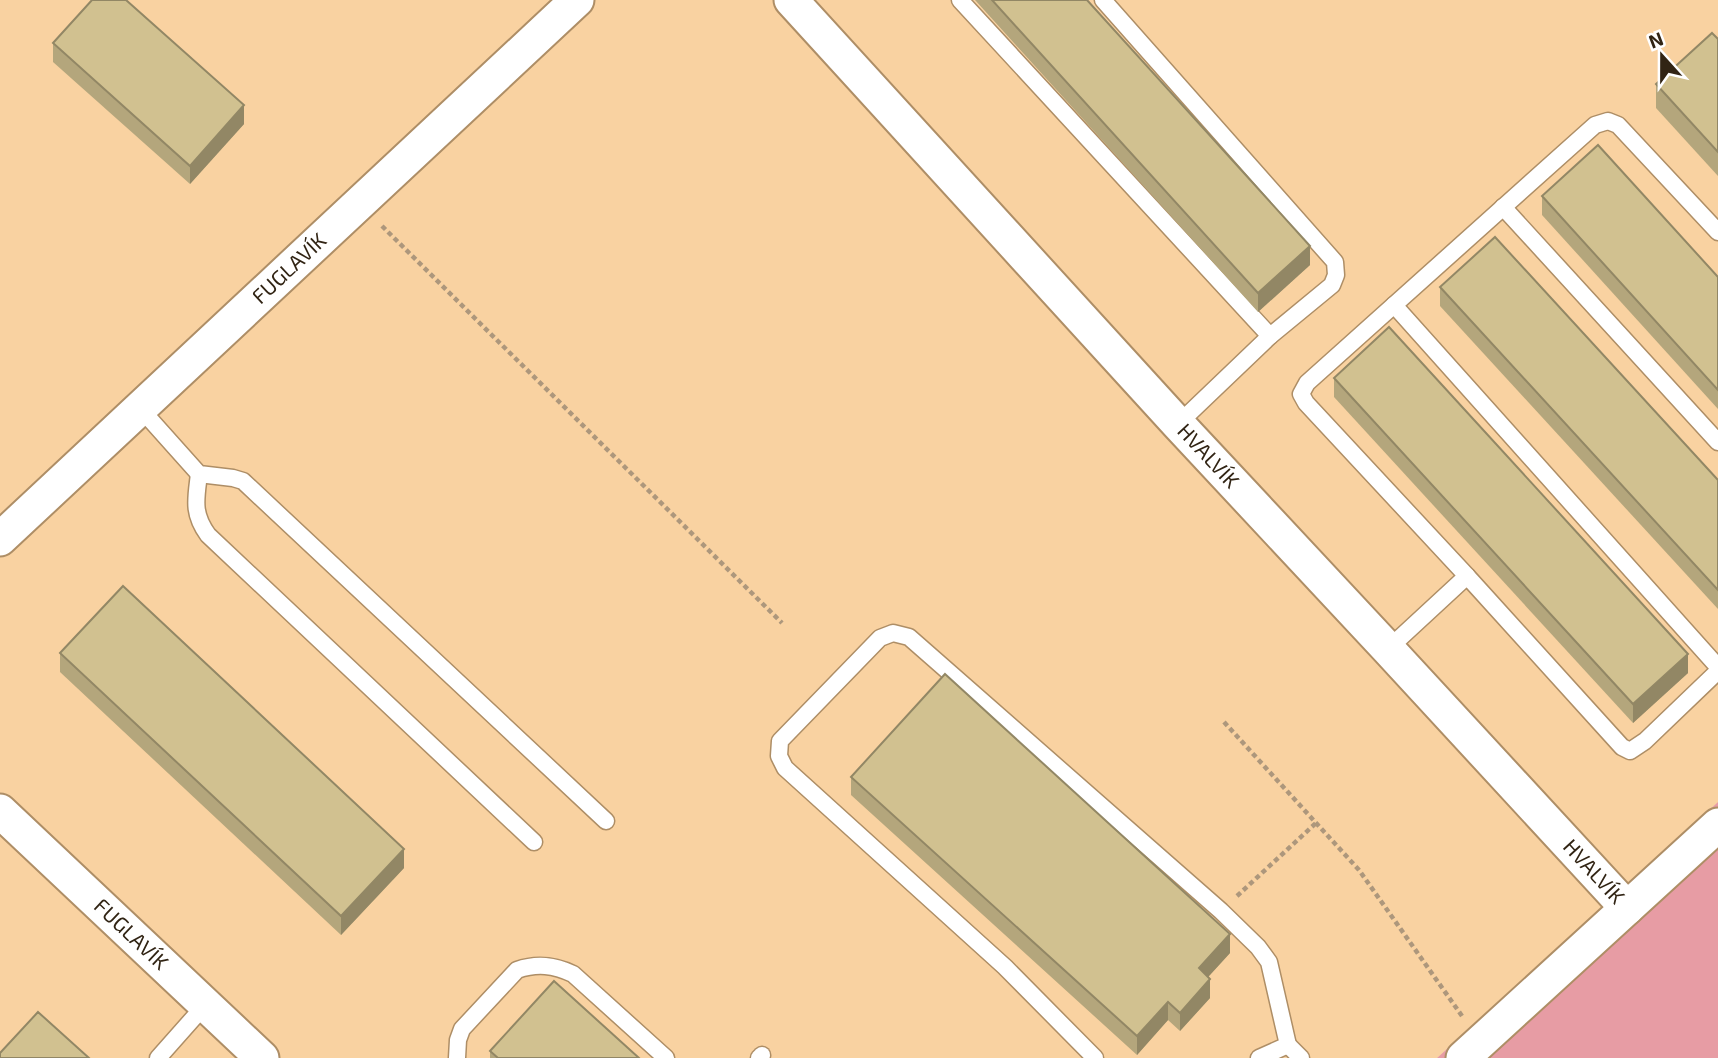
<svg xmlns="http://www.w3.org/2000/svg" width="1718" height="1058" font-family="'Exo 2',sans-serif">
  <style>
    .built { fill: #f9d2a1 }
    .grass { fill: #e79ca4 }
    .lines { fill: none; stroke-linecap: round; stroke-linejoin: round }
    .lane-casing { stroke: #ae8e66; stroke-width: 19 }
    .street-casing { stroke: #ae8e66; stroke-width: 37 }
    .path { stroke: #ad977c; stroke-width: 4.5; stroke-dasharray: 5 3.5; stroke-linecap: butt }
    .lane { stroke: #fff; stroke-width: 16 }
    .street { stroke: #fff; stroke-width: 33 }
    .wall { fill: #b4a67c }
    .shaded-wall { fill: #928765 }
    .building { fill: #d1c190; stroke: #928765; stroke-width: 2 }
    .labels { text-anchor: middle; stroke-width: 6; stroke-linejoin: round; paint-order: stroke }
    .street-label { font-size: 21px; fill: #312414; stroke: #fff }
  </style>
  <rect width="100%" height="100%" fill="#fbdfbd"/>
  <polygon class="built" points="0,0 1718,0 1718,802 1437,1058 0,1058"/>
  <polygon class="grass" points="1718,802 1718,1058 1437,1058"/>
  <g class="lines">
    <g class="lane-casing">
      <g id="lane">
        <polyline points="960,0 1270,336"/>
        <polyline points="1103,0 1335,262 1336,275 1332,285 1270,336 1178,424"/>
        <polyline points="1503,207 1718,442"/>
        <polyline points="1394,305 1718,667"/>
        <polyline points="140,408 199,474 233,478 243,481 606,821"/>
        <path d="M199,474c-3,25 -7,39 9,61l326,307"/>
        <polyline points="1467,576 1306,403 1301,394 1307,383 1595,125 1608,121 1618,125 1718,232"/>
        <polyline points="1388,649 1467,576 1622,747 1630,751 1645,741 1718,671"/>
        <polyline points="1288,1045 1301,1058"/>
        <polyline points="158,1058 205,1005"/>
        <path d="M457,1058l1,-18 4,-11 55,-59c20,-7 37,-5 56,4l93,84"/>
        <polyline points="759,1058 762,1055"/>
        <polyline points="1095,1058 1005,967 785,768 779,756 780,741 880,638 893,633 909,637 1221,911 1258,947 1269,962 1288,1045 1259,1058"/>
      </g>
    </g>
    <g class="street-casing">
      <g id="street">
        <path id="s1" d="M791,0l387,424 210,225 239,259"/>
        <path id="s2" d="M0,539l577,-539"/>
        <path id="s3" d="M0,811l262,247"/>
        <polyline points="1463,1058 1718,825"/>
      </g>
    </g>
    <g class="path">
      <polyline points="382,226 782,623"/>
      <polyline points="1224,722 1359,870 1462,1016"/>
      <polyline points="1237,896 1316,823"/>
    </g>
    <use href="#lane" class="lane"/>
    <use href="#street" class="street"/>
  </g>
  <g class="wall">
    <polygon points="975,0 1087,0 1310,265 1258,312"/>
    <polygon points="1718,39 1718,176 1656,108 1656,84"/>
    <polygon points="53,43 244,124 190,184 53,62"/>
    <polygon points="1542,196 1718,277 1718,409 1542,215"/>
    <polygon points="1440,287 1718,480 1718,609 1440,306"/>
    <polygon points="1334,378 1688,673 1633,723 1334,397"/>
    <polygon points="60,653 404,868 341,935 60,672"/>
    <polygon points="851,777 1230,953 1208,977 1210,998 1180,1031 1168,1020 1137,1055 851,795"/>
    <polygon points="490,1051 639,1058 490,1058"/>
  </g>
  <g class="shaded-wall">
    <polygon points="244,105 244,124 190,184 190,166"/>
    <polygon points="1310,246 1310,265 1258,312 1258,293"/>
    <polygon points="1688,654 1688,673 1633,723 1633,704"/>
    <polygon points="404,849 404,868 341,935 341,916"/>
    <polygon points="1230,934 1230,953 1199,987 1199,968"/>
    <polygon points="1210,979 1210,998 1180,1031 1180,1013"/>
    <polygon points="1168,1002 1168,1020 1137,1055 1137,1036"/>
  </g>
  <g class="building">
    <polygon points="92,0 126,0 244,105 190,166 53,43"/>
    <polygon points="992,0 1087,0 1310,246 1258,293"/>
    <polygon points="1712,33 1718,39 1718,152 1656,84"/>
    <polygon points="1598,145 1718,277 1718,390 1542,196"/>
    <polygon points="1495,237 1718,480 1718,590 1440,287"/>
    <polygon points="1389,327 1688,654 1633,704 1334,378"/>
    <polygon points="123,586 404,849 341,916 60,653"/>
    <polygon points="945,674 1230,934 1199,968 1210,979 1180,1013 1168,1002 1137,1036 851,777"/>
    <polygon points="554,981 639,1058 498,1058 490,1051"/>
    <polygon points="38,1012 89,1058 0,1058 0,1053"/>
  </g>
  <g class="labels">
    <g class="street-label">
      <text dy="7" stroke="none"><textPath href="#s2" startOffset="396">FUGLAVÍK</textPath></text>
      <text dy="7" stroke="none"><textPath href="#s1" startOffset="618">HVALVÍK</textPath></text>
      <text dy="7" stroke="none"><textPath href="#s1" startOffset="1185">HVALVÍK</textPath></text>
      <text dy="7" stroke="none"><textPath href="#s3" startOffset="180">FUGLAVÍK</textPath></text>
    </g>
  </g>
  <g transform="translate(1662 56) rotate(339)" stroke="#ffffff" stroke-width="5" paint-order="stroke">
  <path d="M0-5L12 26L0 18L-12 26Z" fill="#312414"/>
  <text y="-10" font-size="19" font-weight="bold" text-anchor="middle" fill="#312414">N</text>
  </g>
</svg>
